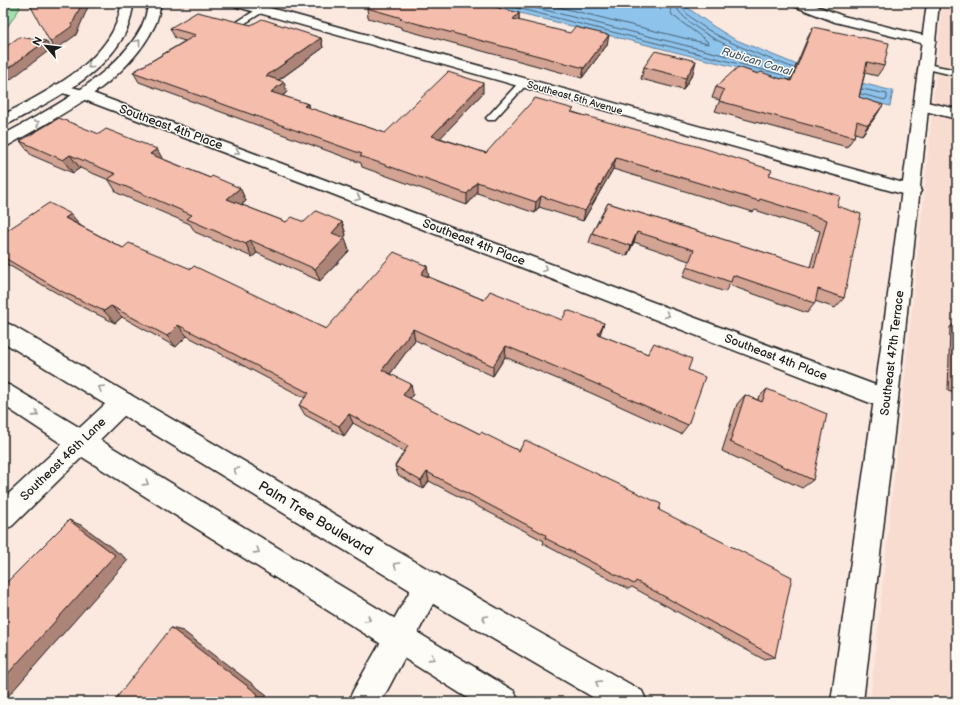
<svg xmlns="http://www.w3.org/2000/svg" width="960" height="705" font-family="'Balsamiq Sans',sans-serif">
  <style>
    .built { fill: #f9dcd0 }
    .green { fill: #9fe2ae; stroke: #5e7f65 }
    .water { fill: #8ec3ec; stroke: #608099 }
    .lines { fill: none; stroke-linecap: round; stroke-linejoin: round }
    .shore { stroke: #4a5f6f; stroke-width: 1 }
    .service-casing { stroke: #1c1c1c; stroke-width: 3 }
    .minor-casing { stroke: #1c1c1c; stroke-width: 3 }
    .tertiary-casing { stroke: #1c1c1c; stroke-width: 3 }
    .secondary-casing { stroke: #1c1c1c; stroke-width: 3 }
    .service { fill: #fdfcf7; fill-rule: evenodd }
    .minor { fill: #fdfcf7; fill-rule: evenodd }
    .tertiary { fill: #fdfcf7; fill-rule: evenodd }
    .secondary { fill: #fdfcf7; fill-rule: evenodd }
    .wall { fill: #d3a393; stroke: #1c1c1c }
    .shaded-wall { fill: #ac8478; stroke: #1c1c1c }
    .building { fill: #f5bdab; stroke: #1c1c1c }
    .oneway { stroke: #989794 }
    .labels { text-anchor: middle; stroke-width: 3; stroke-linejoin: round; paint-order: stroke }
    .far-street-label { font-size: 10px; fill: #1c1c1c; stroke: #fdfcf7 }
    .far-water-label { font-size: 11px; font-style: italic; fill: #445665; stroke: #fdfcf7 }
    .street-label { font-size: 12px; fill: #1c1c1c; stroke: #fdfcf7 }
    .near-street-label { font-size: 14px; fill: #1c1c1c; stroke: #fdfcf7 }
  </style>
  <rect width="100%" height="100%" fill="#fbe9e0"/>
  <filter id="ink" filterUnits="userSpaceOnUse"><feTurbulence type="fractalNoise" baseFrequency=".025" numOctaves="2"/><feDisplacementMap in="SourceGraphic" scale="8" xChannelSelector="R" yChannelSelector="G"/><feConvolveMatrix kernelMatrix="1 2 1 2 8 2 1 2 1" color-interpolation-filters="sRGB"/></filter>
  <g filter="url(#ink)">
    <polygon class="built" points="942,3 957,3 957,702 870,702 924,195"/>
    <polygon class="green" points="3,3 18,3 20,8 3,33"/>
    <polygon class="water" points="480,3 681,3 713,26 734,39 795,64 822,73 893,91 890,106"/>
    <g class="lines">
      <g class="shore">
        <polyline points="497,3 791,77"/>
        <path d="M517,3l242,61 3,-1 -1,-3c-26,-11 -75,-30 -87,-57"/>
        <polyline points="542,3 708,44 707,41 672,15 668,3"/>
        <path d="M679,3c14,29 86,54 115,65"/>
        <polyline points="861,94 885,100 887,99 887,94 862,89"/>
      </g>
      <g class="service-casing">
        <g id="service">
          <polygon points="259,8 265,8 266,10 239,27 233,27 232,25"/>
          <polygon points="923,64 926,64 957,70 957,76 923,68 922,66"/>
          <polygon points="524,79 528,82 527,84 494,120 488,120 486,118 488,116 521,80"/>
        </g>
      </g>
      <g class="minor-casing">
        <g id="minor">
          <polygon points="232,3 252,3 918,187 921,191 918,195 912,197 906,195 234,6"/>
          <polygon points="792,3 809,3 843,16 934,38 936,41 934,44 929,45 835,22 794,6"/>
          <polygon points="60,84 87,91 894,392 898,399 894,406 886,409 878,406 322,190 77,97 55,91 53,88 55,85"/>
          <polygon points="922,101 957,109 957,119 917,109 914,106 917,103"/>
          <polygon points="123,392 131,395 135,402 131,409 12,526 3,530 3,499 115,395"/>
          <polygon points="429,571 439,575 443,585 381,702 348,702 353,691 419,575"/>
        </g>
      </g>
      <g class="tertiary-casing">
        <polygon id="tertiary" points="927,3 939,3 898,399 863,702 831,702 874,399"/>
      </g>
      <g class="secondary-casing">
        <g id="secondary">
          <path d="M122,3h12c-2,7 -3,14 -5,21 -18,49 -78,77 -121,100l-5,2v-11c39,-21 96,-48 113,-91 3,-7 4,-14 6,-21z"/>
          <path d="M149,3h12c-2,8 -3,17 -7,24 -28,56 -93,88 -145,118l-6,2v-12c47,-26 113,-59 139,-109 3,-7 5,-15 7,-23z"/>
          <polygon points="3,322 11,325 433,572 642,691 647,702 601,702 413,592 3,342"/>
          <polygon points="3,383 11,386 514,691 519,702 474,702 71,450 3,405"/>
        </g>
      </g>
      <use href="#service" class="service"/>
      <use href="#minor" class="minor"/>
      <use href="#tertiary" class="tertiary"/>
      <use href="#secondary" class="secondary"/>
    </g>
    <g class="wall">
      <polygon points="367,8 519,13 519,21 607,45 582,78 401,29 401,27 368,18"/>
      <polygon points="251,25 321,38 323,48 279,80 287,92 283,96 308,104 309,108 385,133 483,93 440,138 486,153 573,112 769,175 837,206 844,298 835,308 815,301 815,303 807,313 729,285 725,292 683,277 689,261 634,242 627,256 589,243 592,233 608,203 810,267 820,231 755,210 753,212 613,169 583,221 539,207 535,213 477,193 467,205 362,167 361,163 139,82 133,72 185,41 175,38 170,28"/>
      <polygon points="813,27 884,66 877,76 865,73 859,97 876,116 862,135 855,133 854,137 847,147 715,111 720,100 712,98 716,87 781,79 790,80 808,37"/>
      <polygon points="644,67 693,73 683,90 641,79"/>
      <polygon points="20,141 163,159 210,178 240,188 246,201 242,205 286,222 342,222 346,235 344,238 345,238 349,251 320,281 257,253 252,257 195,232 190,224 117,193 109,180 80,168 73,173 31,155"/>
      <polygon points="81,226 123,248 326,329 429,277 484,300 600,335 688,370 688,425 681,434 591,393 505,357 493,376 415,340 390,374 413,394 410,399 480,434 659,510 775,657 763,659 632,587 628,589 543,544 544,541 429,481 423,489 398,475 395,466 404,452 353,423 344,436 305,415 299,405 305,398 187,336 176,347 122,317 115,323 74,303 3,262 3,233"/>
      <polygon points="957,322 957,393 948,390 950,327"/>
      <polygon points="767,389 813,480 802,488 722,451 737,404 745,395 758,400 758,398"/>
    </g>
    <g class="shaded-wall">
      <polygon points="82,3 86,3 88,7 76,35 55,50 50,42"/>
      <polygon points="519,13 519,23 513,19"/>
      <polygon points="609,35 607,45 582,78 584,68"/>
      <polygon points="321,38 323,48 269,87 266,76"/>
      <polygon points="46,41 51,49 3,85 3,72"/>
      <polygon points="696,61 693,73 683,90 686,78"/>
      <polygon points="284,82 287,92 275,102 271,92"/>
      <polygon points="483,83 483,93 433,146 432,136"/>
      <polygon points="308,104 311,114 304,106"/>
      <polygon points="883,105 876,116 862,135 868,125"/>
      <polygon points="157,149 165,163 150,154"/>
      <polygon points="70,155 80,168 73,173 63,160"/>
      <polygon points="616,158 613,169 583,221 585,211"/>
      <polygon points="477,182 477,193 467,205 467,194"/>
      <polygon points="240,188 246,201 233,212 227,199"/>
      <polygon points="541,196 539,207 535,213 536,202"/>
      <polygon points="71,214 81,226 65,218"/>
      <polygon points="342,222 346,235 336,246 332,233"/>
      <polygon points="637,232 634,242 627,256 631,246"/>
      <polygon points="345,238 349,251 320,281 315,269"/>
      <polygon points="250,240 257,253 252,257 246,244"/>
      <polygon points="427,266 429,278 421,274"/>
      <polygon points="111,306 122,317 115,323 104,311"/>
      <polygon points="604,323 600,335 598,334"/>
      <polygon points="178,325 187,336 176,347 167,336"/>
      <polygon points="413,329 415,340 385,381 382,370"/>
      <polygon points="506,346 505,357 493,376 493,366"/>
      <polygon points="411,384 413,394 406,405 403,395"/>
      <polygon points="349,414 353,423 344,436 339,426"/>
      <polygon points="427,472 429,481 423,489 421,481"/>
      <polygon points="69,520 83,526 128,560 3,702 3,679"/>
      <polygon points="171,628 183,631 267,695 263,702 253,702"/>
    </g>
    <g class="building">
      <polygon points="29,3 82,3 71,27 50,42"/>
      <polygon points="368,3 479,3 519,13 513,19 570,33 575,27 609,35 584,68 400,19 402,18 367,8"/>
      <polygon points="197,12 251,25 262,19 321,38 266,76 284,82 271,92 308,104 304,106 385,133 448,72 483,83 432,136 486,153 535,98 574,109 571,112 700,147 772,170 769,175 840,196 837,206 861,214 844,298 818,289 815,303 733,275 731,282 687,267 694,250 637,232 631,246 592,233 608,203 814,268 827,220 760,199 759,201 616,158 585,211 541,196 536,202 477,182 467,194 360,156 362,154 133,72 196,35 170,28"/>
      <polygon points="813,27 889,43 884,66 867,62 859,97 883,105 868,125 857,121 854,137 719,101 724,90 716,87 738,67 758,74 761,72 781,79 783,78 791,81"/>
      <polygon points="19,37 46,41 3,72 3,46 7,46"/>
      <polygon points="655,51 696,61 686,78 644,67"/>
      <polygon points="59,118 99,134 106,129 157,149 150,154 210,178 212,176 240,188 227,199 286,222 292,217 304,222 316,211 342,222 332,233 345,238 315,269 250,240 246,244 187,219 192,215 108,179 116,174 70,155 63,160 20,141"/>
      <polygon points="49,203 71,214 65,218 123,248 129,243 191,269 194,266 326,329 394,252 427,266 421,274 484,300 490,291 562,320 567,310 604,323 598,334 648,354 654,343 692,359 688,370 705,377 688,425 594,383 506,346 493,366 413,329 382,370 411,384 403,395 480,434 481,432 519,451 525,440 661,504 659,510 792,577 775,657 636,581 634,584 545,538 546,535 427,472 421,481 395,466 408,446 349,414 339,426 299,405 309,393 178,325 167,336 111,306 104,311 63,292 3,257 3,233"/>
      <polygon points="767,389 827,414 813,480 730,442 745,395 762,402"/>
      <polygon points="69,520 115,555 3,679 3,586"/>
      <polygon points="171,628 258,694 253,702 115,702 114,701"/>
    </g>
    <defs><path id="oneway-chevron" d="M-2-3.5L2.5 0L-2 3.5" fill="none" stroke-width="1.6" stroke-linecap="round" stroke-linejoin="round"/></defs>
    <g class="oneway">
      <use href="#oneway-chevron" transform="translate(138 42) rotate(-52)"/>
      <use href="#oneway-chevron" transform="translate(90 66) rotate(139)"/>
      <use href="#oneway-chevron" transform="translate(37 123) rotate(-30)"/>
      <use href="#oneway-chevron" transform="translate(237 152) rotate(20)"/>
      <use href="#oneway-chevron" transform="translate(358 198) rotate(21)"/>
      <use href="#oneway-chevron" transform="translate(545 269) rotate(21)"/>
      <use href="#oneway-chevron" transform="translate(667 315) rotate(21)"/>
      <use href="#oneway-chevron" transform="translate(101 388) rotate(-149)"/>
      <use href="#oneway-chevron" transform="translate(36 414) rotate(33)"/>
      <use href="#oneway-chevron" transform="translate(236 470) rotate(-149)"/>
      <use href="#oneway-chevron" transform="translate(146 483) rotate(32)"/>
      <use href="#oneway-chevron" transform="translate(257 551) rotate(32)"/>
      <use href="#oneway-chevron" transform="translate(396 565) rotate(-149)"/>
      <use href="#oneway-chevron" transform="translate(485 618) rotate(-150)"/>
      <use href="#oneway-chevron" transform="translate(368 619) rotate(32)"/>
      <use href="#oneway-chevron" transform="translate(432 658) rotate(32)"/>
      <use href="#oneway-chevron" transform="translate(598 683) rotate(-150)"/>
    </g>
  </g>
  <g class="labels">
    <g class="far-street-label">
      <text transform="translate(575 97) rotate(16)" y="4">Southeast 5th Avenue</text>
    </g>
    <g class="far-water-label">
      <text transform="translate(757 61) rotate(17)" y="4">Rubican Canal</text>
    </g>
    <g class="street-label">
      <text transform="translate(171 127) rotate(20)" y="4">Southeast 4th Place</text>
      <text transform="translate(474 242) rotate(21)" y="4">Southeast 4th Place</text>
      <text transform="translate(892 353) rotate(-83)" y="4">Southeast 47th Terrace</text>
      <text transform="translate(776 357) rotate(21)" y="4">Southeast 4th Place</text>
      <text transform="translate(63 459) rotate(-44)" y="4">Southeast 46th Lane</text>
    </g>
    <g class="near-street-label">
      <text transform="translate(316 518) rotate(31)" y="5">Palm Tree Boulevard</text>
    </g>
  </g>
  <rect width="960" height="705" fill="none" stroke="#fdfcf7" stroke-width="16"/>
  <rect x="8" y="8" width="944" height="689" fill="none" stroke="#1c1c1c" stroke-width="1.5" filter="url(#ink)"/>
  <g transform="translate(46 46) rotate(298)" stroke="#fdfcf7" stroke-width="3" paint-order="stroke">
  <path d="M0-3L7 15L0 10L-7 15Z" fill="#1c1c1c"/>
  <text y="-6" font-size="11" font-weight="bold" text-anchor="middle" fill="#1c1c1c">N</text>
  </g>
</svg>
